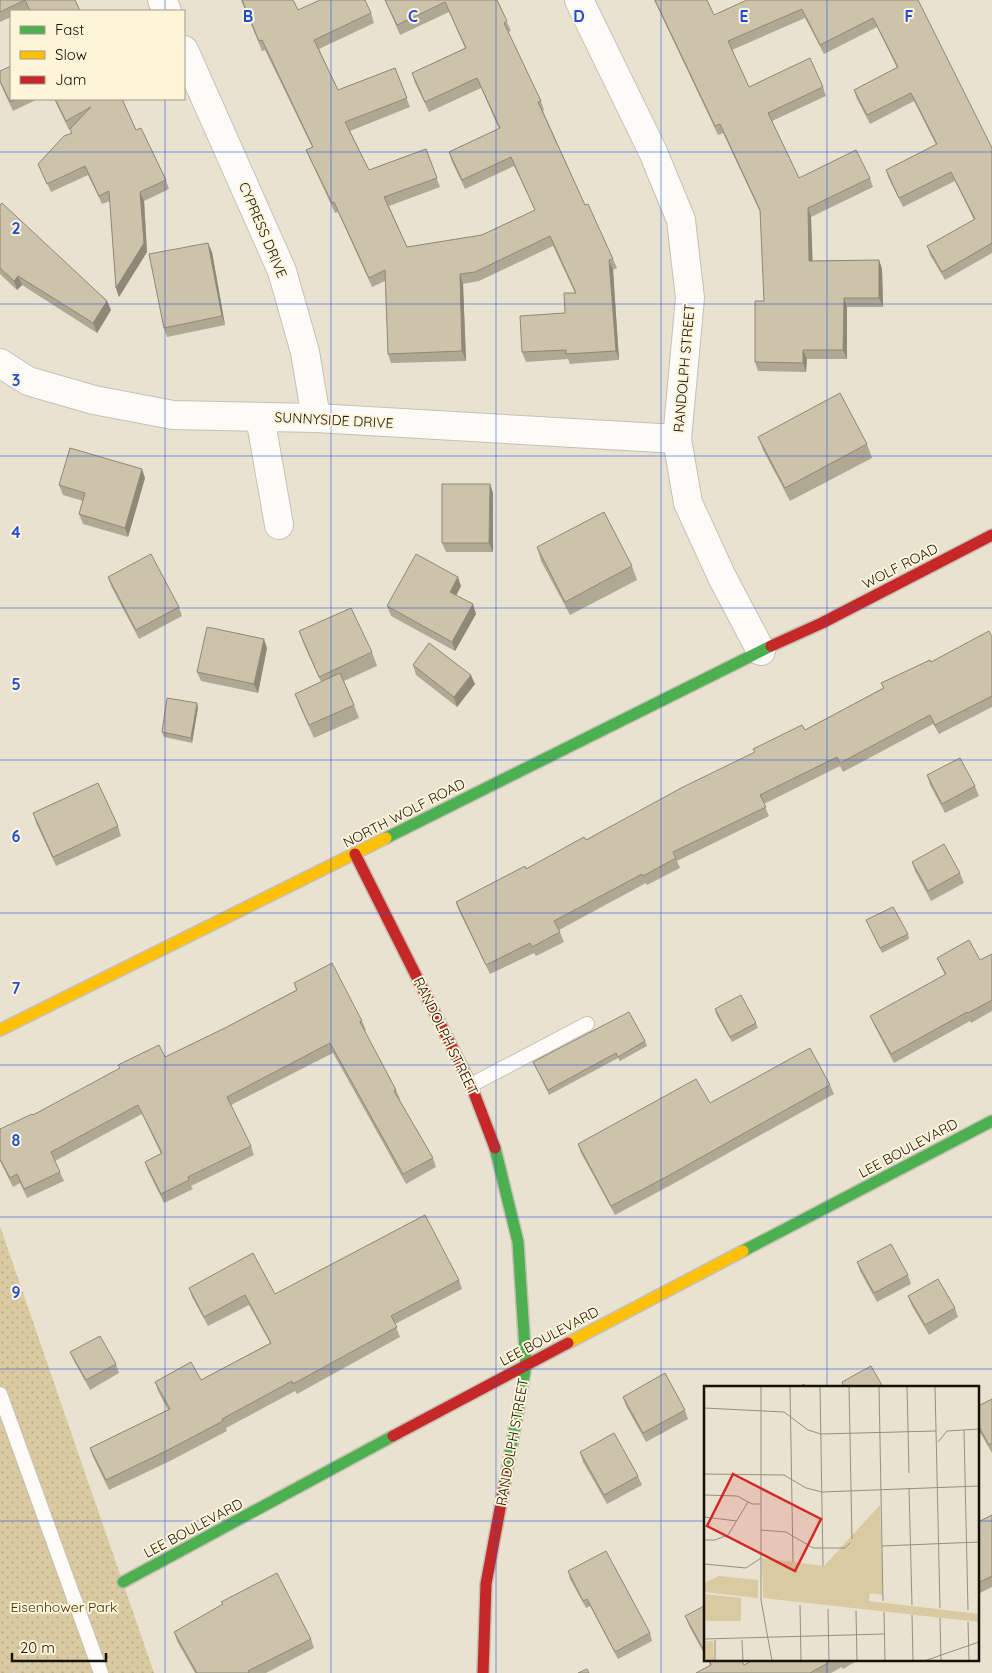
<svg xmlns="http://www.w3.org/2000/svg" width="992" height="1673" font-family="Quicksand,sans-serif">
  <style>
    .grass { fill: url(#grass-dots) }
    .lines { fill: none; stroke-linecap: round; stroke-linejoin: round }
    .lane-casing { stroke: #c6c0b3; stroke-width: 16 }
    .street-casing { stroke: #c6c0b3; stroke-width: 30 }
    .fast-casing { stroke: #c6c0b3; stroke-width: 14 }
    .slow-casing { stroke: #c6c0b3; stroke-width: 14 }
    .jam-casing { stroke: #c6c0b3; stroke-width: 14 }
    .path { stroke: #d0cec8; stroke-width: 3; stroke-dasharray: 4 4; stroke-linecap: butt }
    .lane { stroke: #fcfbf8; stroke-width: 14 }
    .street { stroke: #fcfbf8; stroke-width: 28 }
    .fast { stroke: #4caf50; stroke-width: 11 }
    .slow { stroke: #ffc107; stroke-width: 11 }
    .jam { stroke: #c62828; stroke-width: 11 }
    .wall { fill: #b0a892 }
    .shaded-wall { fill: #908877 }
    .building { fill: #cdc3aa; stroke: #908877 }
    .grid { fill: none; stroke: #1d4ed8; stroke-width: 1; stroke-opacity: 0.55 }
    .labels { text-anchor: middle; stroke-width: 4; stroke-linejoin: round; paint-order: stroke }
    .street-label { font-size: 14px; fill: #171207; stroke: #fef4da }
    .park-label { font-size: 14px; fill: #3c2e07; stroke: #fef4da }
    .inset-road { fill: none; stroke: #958f80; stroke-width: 1 }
    .view { fill: #d62828; fill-opacity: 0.15; stroke: #d62828; stroke-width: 2.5 }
    .inset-edge { fill: none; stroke: #171207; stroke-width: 2.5 }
    .grid-label { font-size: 16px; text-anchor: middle; font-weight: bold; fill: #1d4ed8; stroke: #fef4da; stroke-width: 4; stroke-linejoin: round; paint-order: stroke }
  </style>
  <defs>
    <pattern id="grass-dots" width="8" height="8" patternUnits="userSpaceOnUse" patternTransform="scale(1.25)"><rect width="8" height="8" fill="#dacaa2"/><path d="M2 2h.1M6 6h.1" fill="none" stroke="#baac8a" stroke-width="1.8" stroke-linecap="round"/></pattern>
  </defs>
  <rect width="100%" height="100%" fill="#e9e2d1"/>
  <polygon class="grass" points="0,1226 154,1673 0,1673"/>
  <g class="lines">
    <g class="lane-casing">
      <g id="lane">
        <polyline points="471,1085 587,1024"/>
        <polyline points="0,1394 101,1673"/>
      </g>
    </g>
    <g class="street-casing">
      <g id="street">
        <polyline points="162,0 167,11"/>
        <polyline points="579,0 653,152 681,220 690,298 677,439 688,503 722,577 761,651"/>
        <polyline points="184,50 282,271 305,352 316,418"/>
        <polyline points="0,363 28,381 94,400 173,415 316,418 677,439"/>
        <polyline points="260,417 279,525"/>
      </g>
    </g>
    <g class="fast-casing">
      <g id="fast">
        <polyline points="386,838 771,646"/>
        <polyline points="495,1148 518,1242 526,1365 507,1471"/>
        <polyline points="743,1251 992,1121"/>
        <polyline points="123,1582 393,1436"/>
      </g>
    </g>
    <g class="slow-casing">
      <g id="slow">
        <polyline points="0,1030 386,838"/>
        <polyline points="568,1343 743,1251"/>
      </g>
    </g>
    <g class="jam-casing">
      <g id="jam">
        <polyline points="771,646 822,623 992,535"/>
        <polyline points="355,854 471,1085 495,1148"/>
        <polyline points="393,1436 568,1343"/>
        <polyline points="483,1673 486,1584 507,1471"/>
      </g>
    </g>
    <polyline class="path" points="12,1673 45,1653"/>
    <use href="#lane" class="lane"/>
    <use href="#street" class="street"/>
    <use href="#fast" class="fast"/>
    <use href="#slow" class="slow"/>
    <use href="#jam" class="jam"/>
  </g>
  <g class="wall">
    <polygon points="0,0 75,0 80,11 29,11 28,9 24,11 11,11 11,17 0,22"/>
    <polygon points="241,0 293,0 298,10 371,13 374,23 319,49 338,90 395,68 410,107 350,131 369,170 426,149 440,187 389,206 407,247 482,235 535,210 514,166 465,189 452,162 449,152 499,129 481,88 429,112 415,83 412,73 465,48 449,12 400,35 385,0 497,0 511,31 508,32 541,101 544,110 543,111 585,205 613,259 617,268 613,270 619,360 570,364 568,359 526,362 522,352 565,313 575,293 553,246 479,281 463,284 466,361 391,363 388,354 385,281 372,287 338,212 335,213 310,159 306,150 312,147 265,50 262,51"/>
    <polygon points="654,0 714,15 918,0 992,148 992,253 945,280 930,255 927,246 974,220 955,181 903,207 889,179 886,170 936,145 914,101 870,124 857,99 854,90 897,68 877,27 824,54 805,18 732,50 749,87 823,87 826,96 772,121 799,178 870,178 873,187 811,217 812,261 879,260 882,269 883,307 847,307 847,359 807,359 806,372 758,371 755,362 764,301 760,212 723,133 718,135"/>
    <polygon points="0,71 11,99 38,99 13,111 0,83"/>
    <polygon points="54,99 122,99 136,130 166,180 169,189 144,201 147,252 119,297 116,288 110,201 102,204 88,175 51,192 38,164 71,133 71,128 69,130"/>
    <polygon points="0,205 107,301 111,310 97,333 22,285 17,290 0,274"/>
    <polygon points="212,252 225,325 167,337 164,328"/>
    <polygon points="758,437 867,444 872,458 790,501 763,450"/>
    <polygon points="145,478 128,537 83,524 79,514 83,501 63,495 59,485"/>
    <polygon points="490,484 493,493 493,552 446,552 442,543"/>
    <polygon points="537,547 632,566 637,580 570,615 541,561"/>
    <polygon points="108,577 179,607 182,616 139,639 111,586"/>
    <polygon points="461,586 456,596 476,614 455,651 391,616 387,606"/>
    <polygon points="299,631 372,652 377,666 344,681 354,705 359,718 314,738 300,707 295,694 321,682 304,645"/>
    <polygon points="992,637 992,707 939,734 933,724 843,772 840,766 764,804 769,816 677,861 680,868 647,885 646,883 559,930 564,942 536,956 534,953 490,974 459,911 456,902 586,840 805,730 883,688 881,683 931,662"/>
    <polygon points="267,648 258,693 201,681 197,672"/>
    <polygon points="413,665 475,684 457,707 416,675"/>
    <polygon points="198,707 192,743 164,737 162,732"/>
    <polygon points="927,775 975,786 979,796 945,813 930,785"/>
    <polygon points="33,813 118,826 121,836 56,866 36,823"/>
    <polygon points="912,862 960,873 964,883 931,901 915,871"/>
    <polygon points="866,920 908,934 909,939 882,953"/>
    <polygon points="992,954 992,1011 971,1023 970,1021 894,1063 874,1025 870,1016 945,975 941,967 937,958 980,960"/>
    <polygon points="294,983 362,1021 366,1030 364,1031 396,1090 400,1099 399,1099 433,1158 436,1167 406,1184 333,1053 231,1105 251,1146 254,1155 191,1186 193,1189 164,1203 148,1171 145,1162 161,1154 142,1114 55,1161 64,1181 27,1198 20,1183 13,1187 0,1161 0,1129 165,1057 225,1028 296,990"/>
    <polygon points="715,1009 756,1023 758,1028 732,1042 716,1014"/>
    <polygon points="645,1041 647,1046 620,1061 618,1058 549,1095 533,1062"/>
    <polygon points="830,1085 834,1094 671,1185 615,1215 581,1153 578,1144 710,1103"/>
    <polygon points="857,1262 908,1275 911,1284 877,1302 860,1271"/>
    <polygon points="459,1280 462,1289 395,1324 400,1337 297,1394 295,1391 226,1428 227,1431 170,1461 109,1490 93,1457 90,1448 168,1410 158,1391 155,1382 201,1380 270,1343 249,1305 208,1326 192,1297 189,1288 275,1294"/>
    <polygon points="908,1296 955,1308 958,1317 929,1335 912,1306"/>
    <polygon points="70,1352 116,1364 119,1373 90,1390 74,1361"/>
    <polygon points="623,1397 685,1410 688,1419 646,1442 626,1406"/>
    <polygon points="992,1399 992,1453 978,1429 978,1406"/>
    <polygon points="580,1452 638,1476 642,1485 607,1504 583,1462"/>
    <polygon points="992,1515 992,1587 978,1594 978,1522"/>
    <polygon points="568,1571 650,1633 652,1641 618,1659 590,1606 586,1608 570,1579"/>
    <polygon points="706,1605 706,1657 689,1626 685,1616"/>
    <polygon points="174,1632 311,1639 314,1648 266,1673 195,1673 177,1641"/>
    <polygon points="707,1659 741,1659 744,1665 755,1659 860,1659 843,1669 842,1667 831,1673 696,1673 710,1665"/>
  </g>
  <g class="shaded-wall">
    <polygon points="140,192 144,201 147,252 119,297 116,288"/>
    <polygon points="808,208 811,217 813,270 809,261"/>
    <polygon points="208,243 212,252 225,325 222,316"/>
    <polygon points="609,260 613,270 619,360 616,351"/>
    <polygon points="879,260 882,269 883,307 879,298"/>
    <polygon points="460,274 463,284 466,361 462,351"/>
    <polygon points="18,276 22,285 17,290 14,281"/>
    <polygon points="844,298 847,307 847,359 843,350"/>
    <polygon points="107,301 111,310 97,333 93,323"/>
    <polygon points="803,350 807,359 806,372 803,363"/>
    <polygon points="142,469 145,478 128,537 125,528"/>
    <polygon points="490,484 493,493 493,552 489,543"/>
    <polygon points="458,577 461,586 453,601 450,592"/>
    <polygon points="473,604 476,614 455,651 452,642"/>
    <polygon points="264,639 267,648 258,693 254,684"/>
    <polygon points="471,675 475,684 457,707 454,697"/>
    <polygon points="197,703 198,707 192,743 191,738"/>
  </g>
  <g class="building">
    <polygon points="0,0 75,0 80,11 30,11 25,0 0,12"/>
    <polygon points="242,0 293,0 298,10 320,0 365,0 371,13 314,40 338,90 395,68 407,98 345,122 369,170 426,149 437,178 384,197 407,247 482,235 535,210 511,157 462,180 449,152 500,128 477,78 425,102 412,73 466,48 445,2 397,25 385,0 497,0 507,21 504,23 541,101 538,102 585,205 588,204 613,259 609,260 616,351 566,354 566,350 522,352 520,316 565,313 564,293 576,293 550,236 475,272 460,274 462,351 388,354 385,270 369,278 334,202 332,203 306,150 313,147 262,40 259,41"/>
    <polygon points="655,0 707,0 714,15 747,0 918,0 992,148 992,243 942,272 927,246 975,219 951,172 899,198 886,170 937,144 911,93 867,115 854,90 898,67 873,18 820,45 802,9 728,41 749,87 810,58 823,87 768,113 799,178 856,150 870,178 808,208 809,261 879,260 879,298 844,298 843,350 803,350 803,363 755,362 755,301 764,301 760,210 720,124 715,126"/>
    <polygon points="11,66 11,99 16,99 10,102 0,81 0,71"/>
    <polygon points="55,99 122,99 136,130 141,128 166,180 140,192 144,243 116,288 109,191 99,196 85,166 47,184 38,164 64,136 72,133 70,129 91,107 66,121"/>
    <polygon points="2,203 107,301 93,323 18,276 14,281 0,268 0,205"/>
    <polygon points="208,243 222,316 164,328 149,254"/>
    <polygon points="840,393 867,444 785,488 758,437"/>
    <polygon points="70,448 142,469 125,528 79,514 85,493 59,485"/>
    <polygon points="442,484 490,484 489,543 442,543"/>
    <polygon points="604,512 632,566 565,602 537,547"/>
    <polygon points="151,554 179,607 136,630 108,577"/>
    <polygon points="416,554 458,577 450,592 473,604 452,642 387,606"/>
    <polygon points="351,608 372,652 319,677 299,631"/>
    <polygon points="207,627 264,639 254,684 197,672"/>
    <polygon points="989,631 992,637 992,696 935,725 930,715 840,763 837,757 760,795 766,807 673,852 676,858 643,876 642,874 554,921 560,932 532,947 530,943 486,965 456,902 525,866 526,869 584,837 586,840 683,787 755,752 753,749 802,725 805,730 884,688 881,683 930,660 931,662"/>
    <polygon points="429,643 471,675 454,697 413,665"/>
    <polygon points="340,673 354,705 309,725 295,694"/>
    <polygon points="167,698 197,703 191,738 162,732"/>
    <polygon points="960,758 975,786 942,804 927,775"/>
    <polygon points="98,783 118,826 53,857 33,813"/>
    <polygon points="944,844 960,873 928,891 912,862"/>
    <polygon points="893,907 908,934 880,948 866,920"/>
    <polygon points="969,940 980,960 992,954 992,1000 968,1013 967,1012 891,1054 870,1016 946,974 937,958"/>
    <polygon points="332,963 362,1021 360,1022 396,1090 394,1091 433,1158 403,1174 330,1043 227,1097 251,1146 188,1177 189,1180 161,1194 145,1162 162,1153 138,1105 51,1152 60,1172 24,1189 17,1174 10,1178 0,1159 0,1129 32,1114 33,1115 120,1068 118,1065 159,1045 165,1057 225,1028 297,990 294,983"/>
    <polygon points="741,995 756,1023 730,1037 715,1009"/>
    <polygon points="629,1012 645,1041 618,1057 616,1053 548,1090 533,1062"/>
    <polygon points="810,1048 830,1085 668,1176 611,1206 578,1144 696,1079 710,1103"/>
    <polygon points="425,1215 459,1280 391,1316 397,1327 293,1384 292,1381 222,1419 223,1421 166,1451 106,1480 90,1448 170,1409 155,1382 191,1362 201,1380 271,1343 245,1295 204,1317 189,1288 253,1253 275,1294"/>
    <polygon points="891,1244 908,1275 874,1293 857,1262"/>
    <polygon points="938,1279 955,1308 925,1325 908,1296"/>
    <polygon points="100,1336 116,1364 86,1380 70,1352"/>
    <polygon points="871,1366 883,1387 844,1387 842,1382"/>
    <polygon points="665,1373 685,1410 643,1433 623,1397"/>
    <polygon points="804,1384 806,1387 799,1387"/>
    <polygon points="992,1399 992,1443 989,1445 978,1425 978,1406"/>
    <polygon points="614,1433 638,1476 604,1495 580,1452"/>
    <polygon points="992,1515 992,1576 978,1583 978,1522"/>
    <polygon points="606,1551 650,1633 615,1652 587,1599 583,1601 568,1571"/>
    <polygon points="277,1573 311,1639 248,1671 249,1673 197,1673 174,1632 223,1604 221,1602"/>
    <polygon points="706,1605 706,1654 685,1616"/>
    <polygon points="709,1659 741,1659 744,1665 755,1659 835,1659 810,1673 696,1673 711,1665"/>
    <polygon points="587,1669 589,1673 578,1673"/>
  </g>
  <path class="grid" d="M165,0v11M331,0v1673M496,0v1673M661,0v1673M827,0v1387M165,99v1574M0,152h992M0,304h992M0,456h992M0,608h992M0,760h992M0,913h992M0,1065h992M0,1217h992M0,1369h992M0,1521h706M978,1521h14M827,1659v14"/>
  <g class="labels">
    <g class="street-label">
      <text transform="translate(263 230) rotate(67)" y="5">CYPRESS DRIVE</text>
      <text transform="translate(684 368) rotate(-85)" y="5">RANDOLPH STREET</text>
      <text transform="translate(334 420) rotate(3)" y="5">SUNNYSIDE DRIVE</text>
      <text transform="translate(900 566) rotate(-27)" y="5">WOLF ROAD</text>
      <text transform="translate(404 813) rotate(-27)" y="5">NORTH WOLF ROAD</text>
      <text transform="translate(446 1036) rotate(64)" y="5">RANDOLPH STREET</text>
      <text transform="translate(908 1148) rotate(-28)" y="5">LEE BOULEVARD</text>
      <text transform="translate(549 1336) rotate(-28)" y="5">LEE BOULEVARD</text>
      <text transform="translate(512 1442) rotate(-80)" y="5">RANDOLPH STREET</text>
      <text transform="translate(193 1528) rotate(-28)" y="5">LEE BOULEVARD</text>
    </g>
    <g class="park-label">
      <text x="64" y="1612">Eisenhower Park</text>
    </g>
  </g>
  <g transform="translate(704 1386)">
    <rect width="275" height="275" fill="#e9e2d1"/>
    <path d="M176,119l3,90 -13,-2 -1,8 110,13v8l-216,-24 -1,-40 62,8zM15,190l39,4v18l-54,-6v-9zM0,208l37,4v23h-37zM0,255h9l1,20h-10z" fill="#dacaa2"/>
    <path d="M152,179h20v10h-21zM126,187l10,5 2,10 -12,-1zM172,190l-2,13h-14l5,-12z" fill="#dacaa2"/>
    <path class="inset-road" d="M57,0v214l11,61M86,0l3,176M116,0l3,180M145,0l3,153M175,0l4,215M203,0l2,87M231,0l5,222M0,22l80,4 24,18 13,4 115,-3M260,44l4,180M234,56l9,-11 32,-2M0,88l80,1 22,13 16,4 157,-6M205,102l3,117M0,109l33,1 15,8h9M0,131l33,4M57,144l25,2 27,16h32l5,-5M0,154h11l13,-5 20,-33M178,160l97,-4M0,178l42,4 15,-10M96,219l1,56M124,223l1,52M152,225l1,50M180,226l1,49M208,229l1,46M236,232l1,43M264,236l1,39M0,253l180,-5M11,254v21M38,254l1,21M220,275l55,-19"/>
    <path class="view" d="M29,88l88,45 -26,52 -88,-45z"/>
    <rect width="275" height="275" class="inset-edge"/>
  </g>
  <g class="grid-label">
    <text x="248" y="22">B</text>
    <text x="413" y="22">C</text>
    <text x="579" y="22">D</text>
    <text x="744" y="22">E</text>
    <text x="909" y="22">F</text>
    <text x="16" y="234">2</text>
    <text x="16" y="386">3</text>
    <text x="16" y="538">4</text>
    <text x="16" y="690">5</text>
    <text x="16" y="842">6</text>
    <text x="16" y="994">7</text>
    <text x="16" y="1146">8</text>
    <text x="16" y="1298">9</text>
  </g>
  <rect x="10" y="10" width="175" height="90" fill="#fef4da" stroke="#a29a86"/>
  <rect x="20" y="26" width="25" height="8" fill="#4caf50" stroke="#a29a86"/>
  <text x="55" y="35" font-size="15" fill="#171207">Fast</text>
  <rect x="20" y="51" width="25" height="8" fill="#ffc107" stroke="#a29a86"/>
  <text x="55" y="60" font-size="15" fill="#171207">Slow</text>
  <rect x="20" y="76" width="25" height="8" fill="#c62828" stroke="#a29a86"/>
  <text x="55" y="85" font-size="15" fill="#171207">Jam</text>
  <path d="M12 1653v8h94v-8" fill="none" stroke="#171207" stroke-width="2.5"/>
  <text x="20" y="1653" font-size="15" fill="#171207" stroke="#fef4da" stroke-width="4" paint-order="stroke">20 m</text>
</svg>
